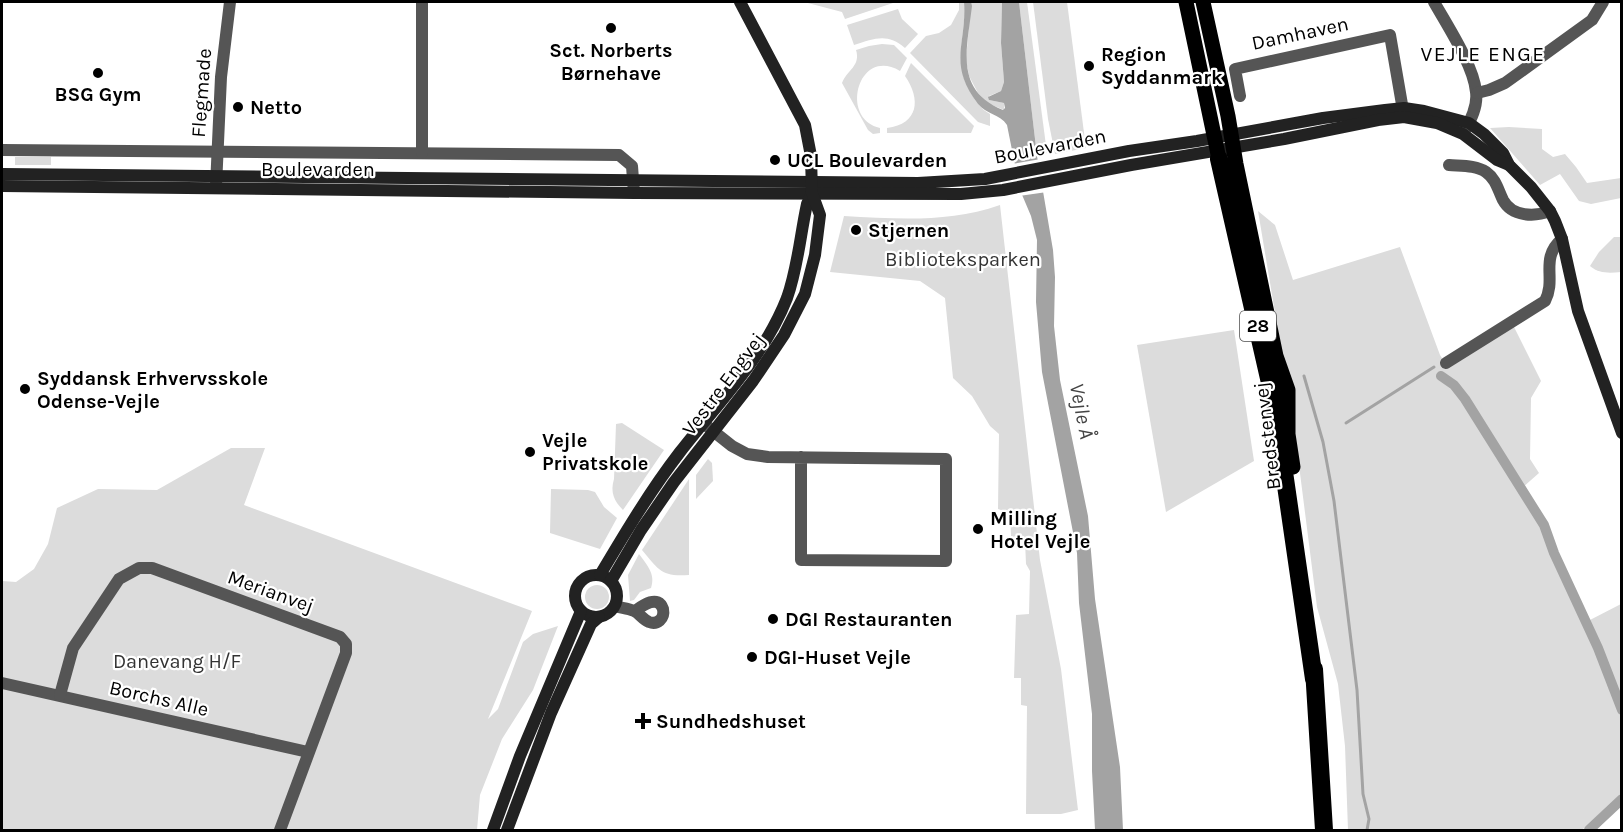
<svg xmlns="http://www.w3.org/2000/svg" width="1623" height="832" font-family="Karla,sans-serif">
  <style>
    .green { fill: #dcdcdc }
    .water { fill: #a3a3a3 }
    .pier { fill: #fff }
    .lines { fill: none; stroke-linecap: round; stroke-linejoin: round }
    .stream { stroke: #a3a3a3; stroke-width: 3 }
    .canal { stroke: #a3a3a3; stroke-width: 10 }
    .street { stroke: #555; stroke-width: 12 }
    .secondary { stroke: #222; stroke-width: 12 }
    .primary { stroke: #000; stroke-width: 15 }
    .highway { stroke: #000; stroke-width: 18 }
    .poi-dot { fill: #000; stroke: #fff; stroke-width: 2 }
    .labels { text-anchor: middle; stroke-width: 4.5; stroke-linejoin: round; paint-order: stroke }
    .shield { fill: #fff; stroke: #4c4c4c; stroke-width: 1.5 }
    .shield-label { font-size: 18px; font-weight: bold; fill: #000 }
    .street-label { font-size: 20px; fill: #000; stroke: #fff }
    .poi-label { font-size: 20px; font-weight: bold; fill: #000; stroke: #fff; text-anchor: start }
    .park-label { font-size: 20px; fill: #333; stroke: #fff }
    .neighbourhood-label { font-size: 21px; letter-spacing: 1.5px; fill: #000; stroke: #fff }
    .water-label { font-size: 21px; font-style: italic; fill: #444; stroke: #fff }
  </style>
  <rect width="100%" height="100%" fill="#fff"/>
  <g class="green">
    <polygon points="804,2 896,2 845,19 842,12"/>
    <path d="M959,2h5c3,34 -13,59 7,91 5,9 10,16 19,21v12l-12,-4 -68,-69 16,-17 13,-3 12,-8 8,-15z"/>
    <polygon points="971,2 1002,2 1001,43 1004,82 1001,91 989,96 989,100 1004,103 1004,110 987,103 978,93 969,76 966,60"/>
    <polygon points="1019,2 1027,2 1047,153 1037,156"/>
    <polygon points="1033,2 1067,2 1086,148 1055,154 1048,119"/>
    <path d="M898,9l4,10 16,15 -13,14c-17,-15 -30,-10 -51,-3l-7,-20z"/>
    <path d="M882,44l12,1 13,13 -7,13c-42,-25 -61,48 -20,57v5l-7,1 -5,-4 -26,-47c5,-13 19,-17 14,-33l13,-4z"/>
    <path d="M911,63l63,63 -3,7h-84v-5c32,-4 34,-29 18,-52z"/>
    <polygon points="1509,127 1542,129 1542,149 1553,157 1565,154 1576,167 1587,183 1621,178 1621,198 1591,204 1579,201 1560,174 1540,185 1490,128"/>
    <rect x="15" y="157" width="36" height="8"/>
    <path d="M1000,205l40,355 21,109 17,141 -17,4h-35l1,-108 -6,-1v-27h-7l2,-63 13,-1 1,-43 -4,-7 -1,-23 -10,-1 -1,-3 -3,-1 -1,-23 -12,-4 1,-75 -9,-8 -18,-30 -19,-18 -8,-80 -25,-17 -90,-9 14,-56c54,3 104,7 156,-11z"/>
    <polygon points="1258,211 1275,225 1293,280 1400,247 1440,355 1447,366 1514,327 1541,381 1531,398 1530,459 1539,473 1523,487 1588,621 1621,604 1621,793 1582,830 1348,830 1345,746 1338,684 1317,607 1294,426"/>
    <path d="M1614,237h7v35c-11,1 -22,2 -31,-6l9,-14z"/>
    <polygon points="1234,330 1254,461 1166,512 1137,345"/>
    <path d="M622,423l42,27 -41,60c-9,-9 -13,-18 -9,-31l2,-55z"/>
    <polygon points="231,448 265,448 244,505 532,611 488,719 498,709 523,642 533,634 558,626 533,690 502,739 480,795 477,830 2,830 2,581 16,582 34,569 48,544 57,508 98,489 157,490"/>
    <polygon points="708,459 712,463 713,481 696,499 696,475"/>
    <path d="M689,479v96c-28,2 -30,-5 -47,-25z"/>
    <polygon points="551,489 588,490 595,492 604,507 617,518 600,549 550,533"/>
    <path d="M639,554c8,11 17,20 12,34l-11,4 -6,8 -4,1 -2,-26z"/>
    <circle cx="597" cy="597" r="12"/>
  </g>
  <path class="water" d="M964,2h7l1,4c-5,43 -18,84 31,104l2,-2 -1,-5 -15,-3 -1,-3 13,-6 3,-9 -3,-39 1,-41h17l18,154 16,94 2,27 -1,49 6,54 28,136 7,83 25,168 3,63h-28l-3,-59v-57l-13,-111 -2,-50 -35,-181 -6,-70 1,-62 -6,-24 -11,-26 -13,-65c-7,-11 -21,-11 -29,-21 -31,-40 -11,-60 -14,-102z"/>
  <polygon class="pier" points="1041,159 1047,192 1019,196 1012,164"/>
  <g class="lines">
    <g class="stream">
      <polyline points="1304,376 1323,442 1334,501 1357,690 1363,794 1369,819 1367,830"/>
      <polyline points="1346,423 1434,367"/>
    </g>
    <g class="canal">
      <polyline points="1441,376 1454,385 1465,399 1544,525 1554,553 1598,648 1622,710"/>
      <polyline points="1589,830 1622,799"/>
    </g>
    <g class="street">
      <path d="M1434,2c13,23 40,64 42,90 2,14 -5,28 -12,40"/>
      <polyline points="1477,93 1489,90 1505,83 1592,20 1603,2"/>
      <polyline points="1240,96 1235,69 1390,35 1404,116"/>
      <polyline points="2,150 619,155 632,166 634,193"/>
      <polyline points="422,153 422,2"/>
      <path d="M1449,165c12,1 27,0 37,7 10,7 12,18 17,28 9,17 32,17 47,11"/>
      <polyline points="216,186 221,77 230,2"/>
      <path d="M1446,363l99,-62c12,-23 -6,-42 17,-62"/>
      <polyline points="703,423 732,446 747,454 768,457 946,459 946,561 801,560 801,457"/>
      <path d="M615,606c6,2 13,2 19,5 5,2 8,8 15,11 8,3 16,-3 14,-13 -5,-15 -21,-3 -28,2"/>
      <polyline points="2,683 308,752"/>
      <polyline points="60,695 73,648 119,579 139,568 152,568 340,637 346,644 346,653 280,830"/>
    </g>
    <g class="secondary">
      <polyline points="2,174 918,183 985,179 1129,151 1197,141 1323,118 1385,110 1404,108 1424,111 1469,123 1484,134 1503,153 1509,165 1531,187 1550,211 1555,221 1562,239 1578,311 1622,433"/>
      <polyline points="2,186 634,193 961,194 1003,190 1131,165 1284,139 1378,120 1404,117 1437,123 1463,134 1497,160 1509,165"/>
      <circle cx="596" cy="596" r="21"/>
      <path d="M600,575c25,-42 50,-84 80,-123 38,-49 84,-95 107,-154 11,-31 13,-62 20,-94l5,-11"/>
      <polyline points="611,581 641,530 674,482 753,381 784,335 805,294 815,255 820,215 812,193 811,156 805,125 740,2"/>
      <polyline points="493,830 520,756 581,611"/>
      <polyline points="507,830 551,713 591,624 599,617"/>
    </g>
    <g class="primary">
      <polyline points="1186,2 1219,159"/>
      <polyline points="1203,2 1228,116 1236,164 1276,356 1288,390 1288,434 1293,467"/>
    </g>
    <g class="highway">
      <polyline points="1219,159 1273,396 1314,679"/>
      <polyline points="1314,669 1324,830"/>
    </g>
  </g>
  <g class="poi-dot">
    <circle cx="611" cy="28" r="6"/>
    <circle cx="1089" cy="66" r="6"/>
    <circle cx="98" cy="73" r="6"/>
    <circle cx="238" cy="107" r="6"/>
    <circle cx="775" cy="160" r="6"/>
    <circle cx="856" cy="230" r="6"/>
    <circle cx="25" cy="389" r="6"/>
    <circle cx="530" cy="452" r="6"/>
    <circle cx="978" cy="529" r="6"/>
    <circle cx="773" cy="619" r="6"/>
    <circle cx="752" cy="657" r="6"/>
    <path d="M640 712h6v6h6v6h-6v6h-6v-6h-6v-6h6z"/>
  </g>
  <g class="labels">
    <rect class="shield" x="1240" y="311" width="36" height="30" rx="4.5"/>
    <g class="shield-label">
      <text x="1258" y="332">28</text>
    </g>
    <g class="street-label">
      <text transform="translate(1300 33) rotate(-12)" y="7">Damhaven</text>
      <text transform="translate(201 93) rotate(-86)" y="7">Flegmade</text>
      <text transform="translate(1050 146) rotate(-11)" y="7">Boulevarden</text>
      <text x="318" y="176">Boulevarden</text>
      <text transform="translate(723 384) rotate(-53)" y="7">Vestre Engvej</text>
      <text transform="translate(1267 436) rotate(-97)" y="7">Bredstenvej</text>
      <text transform="translate(271 591) rotate(20)" y="7">Merianvej</text>
      <text transform="translate(159 698) rotate(13)" y="7">Borchs Alle</text>
    </g>
    <g class="poi-label">
      <text x="611" y="57" text-anchor="middle">Sct. Norberts<tspan x="611" dy="23">Børnehave</tspan></text>
      <text x="1101" y="61">Region<tspan x="1101" dy="23">Syddanmark</tspan></text>
      <text x="98" y="101" text-anchor="middle">BSG Gym</text>
      <text x="250" y="114">Netto</text>
      <text x="787" y="167">UCL Boulevarden</text>
      <text x="868" y="237">Stjernen</text>
      <text x="37" y="385">Syddansk Erhvervsskole<tspan x="37" dy="23">Odense-Vejle</tspan></text>
      <text x="542" y="447">Vejle<tspan x="542" dy="23">Privatskole</tspan></text>
      <text x="990" y="525">Milling<tspan x="990" dy="23">Hotel Vejle</tspan></text>
      <text x="785" y="626">DGI Restauranten</text>
      <text x="764" y="664">DGI-Huset Vejle</text>
      <text x="656" y="728">Sundhedshuset</text>
    </g>
    <g class="park-label">
      <text x="963" y="266">Biblioteksparken</text>
      <text x="177" y="668">Danevang H/F</text>
    </g>
    <g class="neighbourhood-label">
      <text x="1483" y="61">VEJLE ENGE</text>
    </g>
    <g class="water-label">
      <text transform="translate(1082 411) rotate(79)" y="7">Vejle Å</text>
    </g>
  </g>
  <rect width="1623" height="832" fill="none" stroke="#000000" stroke-width="6"/>
</svg>
